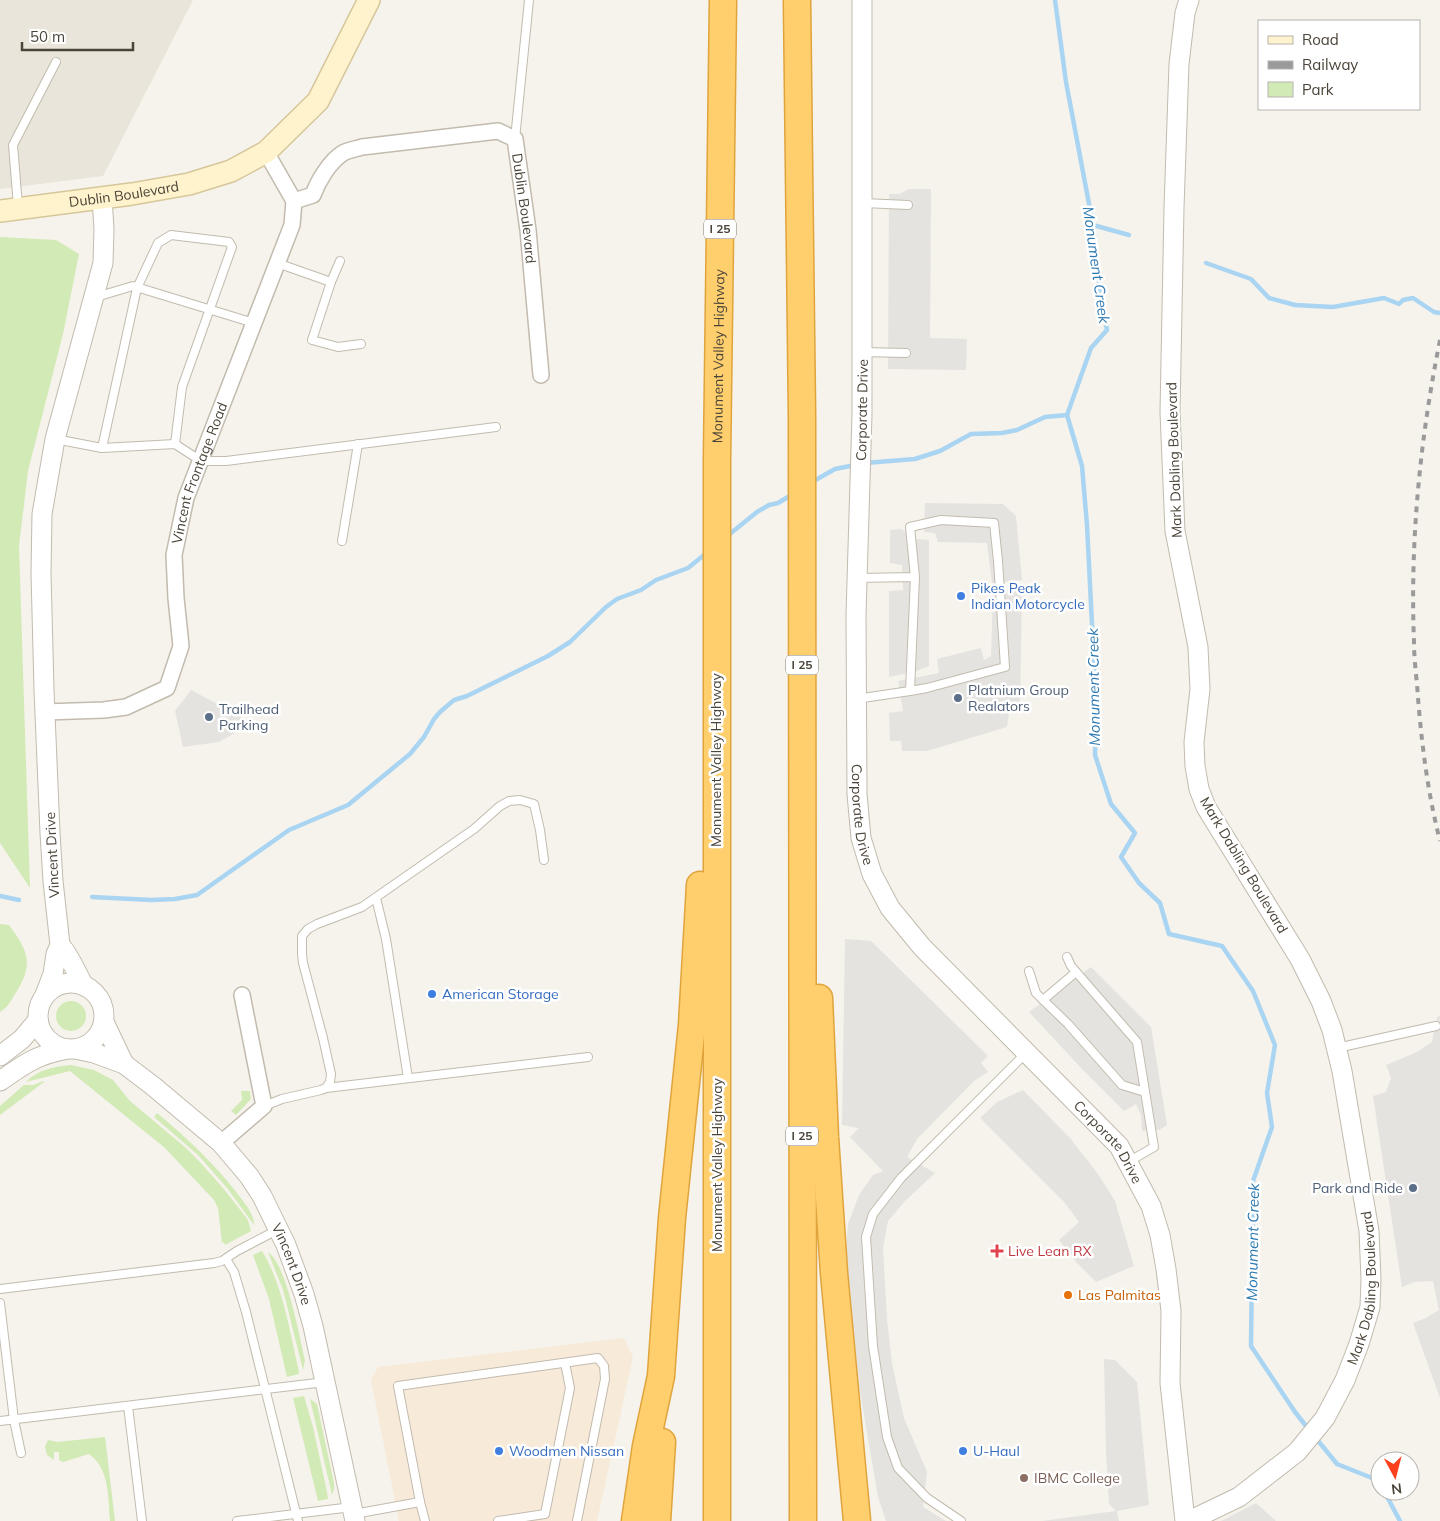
<svg xmlns="http://www.w3.org/2000/svg" width="1440" height="1521" font-family="Mulish,sans-serif">
  <style>
    .residential { fill: #eae5da }
    .commercial { fill: #f7ead8 }
    .green { fill: #d2eab5 }
    .parking { fill: #e5e3e0 }
    .lines { fill: none; stroke-linecap: round; stroke-linejoin: round }
    .stream { stroke: #a9d4f2; stroke-width: 4.5 }
    .service-casing { stroke: #c2bbae; stroke-width: 10 }
    .minor-casing { stroke: #c2bbae; stroke-width: 18 }
    .tertiary-casing { stroke: #c2bbae; stroke-width: 21 }
    .secondary-casing { stroke: #d6c79b; stroke-width: 24 }
    .motorway-casing { stroke: #e0a43c; stroke-width: 29 }
    .service { stroke: #fff; stroke-width: 8 }
    .minor { stroke: #fff; stroke-width: 15 }
    .tertiary { stroke: #fff; stroke-width: 19 }
    .secondary { stroke: #fff3cd; stroke-width: 21 }
    .motorway { stroke: #ffcf6e; stroke-width: 26 }
    .rail { stroke: #9a9a9a; stroke-width: 4; stroke-dasharray: 6 6; stroke-linecap: butt }
    .shop-dot { fill: #3f7fe0; stroke: #fff; stroke-width: 2 }
    .service-dot { fill: #5c6f8a; stroke: #fff; stroke-width: 2 }
    .health-dot { fill: #e0444e; stroke: #fff; stroke-width: 2 }
    .food-dot { fill: #e8710a; stroke: #fff; stroke-width: 2 }
    .education-dot { fill: #8d6e63; stroke: #fff; stroke-width: 2 }
    .labels { text-anchor: middle; stroke-width: 5; stroke-linejoin: round; paint-order: stroke }
    .shield { fill: #fff; stroke: #817c74; stroke-width: 1 }
    .shield-label { font-size: 12px; font-weight: bold; fill: #4b4439 }
    .street-label { font-size: 14px; fill: #4b4439; stroke: #fff }
    .shop-label { font-size: 14px; fill: #366cbe; stroke: #fff; text-anchor: start }
    .service-label { font-size: 14px; fill: #4e5e75; stroke: #fff; text-anchor: start }
    .health-label { font-size: 14px; fill: #be3a42; stroke: #fff; text-anchor: start }
    .food-label { font-size: 14px; fill: #c56008; stroke: #fff; text-anchor: start }
    .education-label { font-size: 14px; fill: #785e54; stroke: #fff; text-anchor: start }
    .water-label { font-size: 15px; font-style: italic; fill: #2e7ab2; stroke: #fff }
  </style>
  <rect width="100%" height="100%" fill="#f6f3ec"/>
  <polygon class="residential" points="0,0 193,0 103,176 0,189"/>
  <polygon class="commercial" points="624,1338 633,1357 597,1521 399,1521 371,1380 378,1367"/>
  <g class="green">
    <polygon points="0,237 56,240 79,254 63,334 28,471 19,546 30,888 0,843"/>
    <path d="M0,924l9,1c20,27 25,40 6,69 -4,7 -8,14 -15,18z"/>
    <circle cx="71" cy="1016" r="15"/>
    <path d="M71,1065l23,5 19,10 17,21 56,47 12,12 25,28 19,24 6,8 3,11 -26,14 -1,-3 -2,1 -4,-35 -4,-8 -49,-52 -95,-77 -44,11c11,-12 29,-16 45,-17z"/>
    <polygon points="44,1081 44,1082 0,1115 0,1106 24,1085 33,1085"/>
    <polygon points="241,1091 250,1091 251,1099 236,1115 231,1111 242,1100"/>
    <path d="M157,1113c31,26 59,52 83,84 6,8 14,17 14,28l-27,-37 -29,-33 -44,-38z"/>
    <path d="M262,1251c21,34 27,78 36,116l1,7 -12,3 -18,-78 -16,-44z"/>
    <path d="M268,1252c19,13 31,84 37,108l-2,10 -20,-80z"/>
    <polygon points="304,1396 313,1427 327,1492 328,1499 318,1501 293,1398"/>
    <polygon points="310,1399 317,1404 334,1483 334,1489 332,1495"/>
    <path d="M105,1437l10,84h-5c-2,-23 0,-52 -21,-67l-26,8 -4,-2v-8h-5v8l-7,-5 -2,-8 3,-7 9,2z"/>
  </g>
  <g class="parking">
    <polygon points="909,189 931,189 930,338 967,339 966,370 888,369 889,194 899,194"/>
    <polygon points="925,503 1003,504 1016,516 1022,580 992,583 987,543 938,542 935,533 924,532"/>
    <polygon points="901,529 917,539 929,540 929,666 917,671 889,677 889,591 903,590 902,565 890,563 890,530"/>
    <polygon points="1022,588 1020,709 1009,713 1007,727 927,751 902,751 901,741 890,741 889,713 903,711 898,681 939,673 937,659 981,648 984,660 991,656 993,592"/>
    <polygon points="191,690 253,723 219,742 183,747 175,711"/>
    <polygon points="845,939 871,941 988,1056 981,1063 988,1072 974,1081 917,1139 907,1157 935,1173 905,1201 888,1221 883,1248 887,1319 892,1363 904,1418 927,1472 923,1507 946,1521 886,1521 878,1497 860,1392 845,1259 848,1224 859,1195 873,1175 883,1171 850,1137 859,1128 842,1125"/>
    <polygon points="1091,967 1151,1027 1167,1125 1159,1130 1142,1131 1141,1115 1136,1104 1124,1111 1083,1070 1029,1012"/>
    <polygon points="1440,1016 1440,1398 1413,1323 1426,1318 1439,1310 1433,1281 1414,1282 1402,1287 1373,1096 1386,1092 1391,1078 1386,1065 1417,1052 1432,1042 1437,1017"/>
    <polygon points="1023,1090 1070,1138 1098,1174 1115,1201 1134,1266 1096,1282 1076,1262 1059,1240 1079,1222 1064,1202 980,1118 997,1102"/>
    <polygon points="1104,1359 1115,1360 1137,1382 1149,1505 1117,1511 1119,1521 1042,1521 1116,1511 1109,1504 1106,1453"/>
    <polygon points="1256,1503 1276,1521 1221,1521"/>
  </g>
  <g class="lines">
    <g class="stream">
      <polyline points="1055,0 1066,82 1093,225 1100,289 1107,330 1091,348 1067,415 1082,466 1087,525 1096,703 1095,755 1111,804 1135,833 1121,857 1139,883 1160,903 1169,934 1222,946 1253,991 1275,1045 1267,1093 1272,1127 1253,1181 1251,1346 1295,1412 1310,1431"/>
      <polyline points="1093,225 1129,235"/>
      <polyline points="1206,263 1251,279 1269,298 1295,305 1333,307 1384,298 1399,304 1403,300 1413,298 1434,312 1440,313"/>
      <polyline points="865,463 915,459 940,451 971,434 1002,433 1017,430 1045,417 1067,415"/>
      <polyline points="812,482 835,469 855,465"/>
      <polyline points="726,537 757,512 769,505 778,503 793,494"/>
      <polyline points="0,896 19,900"/>
      <polyline points="92,897 151,900 175,899 197,895 289,830 348,805 410,754 424,737 434,719 440,712 454,700 467,696 548,656 570,642 606,607 617,599 641,590 656,580 688,568 709,551"/>
      <polyline points="1315,1437 1337,1464 1377,1480 1380,1484"/>
      <polyline points="1384,1491 1400,1521"/>
    </g>
    <g class="service-casing">
      <g id="service">
        <polyline points="515,139 529,0"/>
        <polyline points="863,203 908,205"/>
        <polyline points="18,206 13,145 56,62"/>
        <polyline points="277,263 331,282 312,340 338,347 361,344"/>
        <polyline points="331,282 340,261"/>
        <polyline points="96,297 133,286 254,323"/>
        <polyline points="862,352 906,353"/>
        <polyline points="55,439 102,448 175,444 201,461 226,461 496,427"/>
        <polyline points="102,448 137,288 158,243 171,235 229,242 232,247 182,387 175,444"/>
        <polyline points="342,541 358,444"/>
        <polyline points="857,578 915,577 910,527 941,520 994,523 998,561 1005,667 927,688 910,691 915,577"/>
        <polyline points="856,699 910,691"/>
        <polyline points="376,898 386,939 408,1078"/>
        <polyline points="1067,957 1071,966 1137,1042 1154,1147 1128,1162"/>
        <polyline points="1029,971 1036,993 1068,1024 1122,1085 1145,1092"/>
        <polyline points="1043,1000 1076,972"/>
        <polyline points="1337,1048 1436,1026"/>
        <polyline points="326,1088 588,1057"/>
        <polyline points="264,1106 282,1099 321,1090 326,1088 330,1082 331,1074 323,1038 303,963 302,954 302,936 308,929 317,924 362,907 474,829 500,806 509,801 520,800 534,804 540,830 544,860"/>
        <polyline points="226,1259 234,1272 246,1312 298,1521"/>
        <polyline points="0,1289 214,1263 222,1261 237,1251 279,1229"/>
        <polyline points="0,1303 14,1420 21,1453"/>
        <polyline points="128,1406 142,1521"/>
        <polyline points="0,1421 325,1382"/>
        <polyline points="354,1514 420,1502"/>
        <polyline points="237,1521 352,1507"/>
        <polyline points="425,1521 420,1502 398,1386 598,1358 604,1366 605,1379 577,1521"/>
        <polyline points="498,1521 545,1514 570,1388 565,1363"/>
        <polyline points="961,1521 927,1498 898,1468 887,1437 873,1346 866,1237 873,1214 901,1178 1027,1052"/>
      </g>
    </g>
    <g class="minor-casing">
      <g id="minor">
        <path id="s1" d="M294,201l19,-6c5,-14 17,-34 30,-42 5,-3 13,-4 19,-6l136,-16 17,8 13,91 13,145"/>
        <path id="s2" d="M45,712l59,-2 22,-3 41,-19 14,-42 -5,-48 -2,-43 12,-57 106,-273 2,-24 -28,-49"/>
        <polyline points="221,1143 264,1106 242,995"/>
      </g>
    </g>
    <g class="tertiary-casing">
      <g id="tertiary">
        <path id="s3" d="M862,0v414l-6,201 1,179 4,44 11,36 18,34 32,39 197,199 32,60 9,29 6,34 5,42 -1,72 15,138"/>
        <path d="M60,945c10,11 16,27 24,41"/>
        <circle cx="71" cy="1016" r="33"/>
        <polyline points="45,995 53,974 56,954 60,945 53,881 50,833 44,690 41,573 42,514 55,439 103,263 104,229 102,198"/>
        <polyline points="104,1022 124,1064"/>
        <path id="s4" d="M75,1049l19,4 30,11 29,22 68,57 28,33 13,20 24,49 18,49 9,32 42,195"/>
        <polyline points="0,1056 22,1039 38,1020"/>
        <path d="M0,1081c26,-18 36,-26 68,-32"/>
        <path id="s5" d="M1189,1521l50,-24 58,-45 28,-34 20,-38 14,-36 11,-37 1,-28 -2,-48 -27,-160 -10,-41 -11,-29 -21,-42 -94,-152 -7,-18 -4,-23 -1,-24 6,-53 -1,-20 -1,-22 -23,-116 -5,-119 4,-204 5,-144 6,-51 4,-13"/>
      </g>
    </g>
    <g class="secondary-casing">
      <g id="secondary">
        <path id="s6" d="M0,211l132,-17 57,-10 42,-13 35,-19 52,-51 51,-101"/>
      </g>
    </g>
    <g class="motorway-casing">
      <g id="motorway">
        <polyline points="797,0 802,416 803,1521"/>
        <polyline points="819,998 825,1137 834,1273 857,1521"/>
        <polyline points="635,1521 646,1446 661,1376 672,1218 692,1025 700,885"/>
        <polyline points="657,1521 662,1442"/>
        <path id="s7" d="M717,1521v-1063l6,-458"/>
      </g>
    </g>
    <use href="#service" class="service"/>
    <use href="#minor" class="minor"/>
    <use href="#tertiary" class="tertiary"/>
    <use href="#secondary" class="secondary"/>
    <use href="#motorway" class="motorway"/>
    <path class="rail" d="M1440,340c-20,99 -30,201 -26,302 0,19 3,38 4,56 4,49 10,96 22,143"/>
  </g>
  <g class="shop-dot">
    <circle cx="961" cy="596" r="5"/>
    <circle cx="432" cy="994" r="5"/>
    <circle cx="499" cy="1451" r="5"/>
    <circle cx="963" cy="1451" r="5"/>
  </g>
  <g class="service-dot">
    <circle cx="958" cy="698" r="5"/>
    <circle cx="209" cy="717" r="5"/>
    <circle cx="1413" cy="1188" r="5"/>
  </g>
  <path class="health-dot" d="M994.5 1243.5h5v5h5v5h-5v5h-5v-5h-5v-5h5z"/>
  <circle class="food-dot" cx="1068" cy="1295" r="5"/>
  <circle class="education-dot" cx="1024" cy="1478" r="5"/>
  <g class="labels">
    <g class="shield">
      <rect x="704" y="219.5" width="32" height="19" rx="4"/>
      <rect x="786" y="655.5" width="32" height="19" rx="4"/>
      <rect x="786" y="1126.5" width="32" height="19" rx="4"/>
    </g>
    <g class="shield-label">
      <text x="720" y="233">I 25</text>
      <text x="802" y="669">I 25</text>
      <text x="802" y="1140">I 25</text>
    </g>
    <g class="street-label">
      <text dy="5" stroke="none"><textPath href="#s6" startOffset="125">Dublin Boulevard</textPath></text>
      <text dy="5" stroke="none"><textPath href="#s1" startOffset="318">Dublin Boulevard</textPath></text>
      <text dy="5" stroke="none"><textPath href="#s7" startOffset="1165">Monument Valley Highway</textPath></text>
      <text transform="translate(862 410) rotate(-89)" y="5">Corporate Drive</text>
      <text transform="translate(1174 460) rotate(-92)" y="5">Mark Dabling Boulevard</text>
      <text dy="5" stroke="none"><textPath href="#s2" startOffset="348">Vincent Frontage Road</textPath></text>
      <text transform="translate(716 760) rotate(-90)" y="5">Monument Valley Highway</text>
      <text dy="5" stroke="none"><textPath href="#s3" startOffset="815">Corporate Drive</textPath></text>
      <text transform="translate(52 855) rotate(-93)" y="5">Vincent Drive</text>
      <text transform="translate(1244 865) rotate(59)" y="5">Mark Dabling Boulevard</text>
      <text dy="5" stroke="none"><textPath href="#s3" startOffset="1235">Corporate Drive</textPath></text>
      <text transform="translate(717 1165) rotate(-90)" y="5">Monument Valley Highway</text>
      <text dy="5" stroke="none"><textPath href="#s4" startOffset="318">Vincent Drive</textPath></text>
      <text dy="5" stroke="none"><textPath href="#s5" startOffset="311">Mark Dabling Boulevard</textPath></text>
    </g>
    <g class="shop-label">
      <text x="971" y="593">Pikes Peak<tspan x="971" dy="16">Indian Motorcycle</tspan></text>
      <text x="442" y="999">American Storage</text>
      <text x="509" y="1456">Woodmen Nissan</text>
      <text x="973" y="1456">U-Haul</text>
    </g>
    <g class="service-label">
      <text x="968" y="695">Platnium Group<tspan x="968" dy="16">Realators</tspan></text>
      <text x="219" y="714">Trailhead<tspan x="219" dy="16">Parking</tspan></text>
      <text x="1403" y="1193" text-anchor="end">Park and Ride</text>
    </g>
    <g class="health-label">
      <text x="1008" y="1256">Live Lean RX</text>
    </g>
    <g class="food-label">
      <text x="1078" y="1300">Las Palmitas</text>
    </g>
    <g class="education-label">
      <text x="1034" y="1483">IBMC College</text>
    </g>
    <g class="water-label">
      <text transform="translate(1096 265) rotate(82)" y="5">Monument Creek</text>
      <text transform="translate(1094 687) rotate(-91)" y="5">Monument Creek</text>
      <text transform="translate(1253 1242) rotate(-89)" y="5">Monument Creek</text>
    </g>
  </g>
  <rect x="1258" y="20" width="162" height="90" fill="#ffffff" stroke="#b7b4b0"/>
  <rect x="1268" y="36" width="25" height="8" fill="#fff3cd" stroke="#b7b4b0"/>
  <text x="1302" y="45" font-size="15" fill="#4b4439">Road</text>
  <rect x="1268" y="61" width="25" height="8" fill="#9a9a9a" stroke="#b7b4b0"/>
  <text x="1302" y="70" font-size="15" fill="#4b4439">Railway</text>
  <rect x="1268" y="82" width="25" height="15" fill="#d2eab5" stroke="#b7b4b0"/>
  <text x="1302" y="95" font-size="15" fill="#4b4439">Park</text>
  <g transform="translate(1395 1476) rotate(173)"><circle r="24" fill="#ffffff" stroke="#b7b4b0"/>
  <path d="M0-4L9 19L0 12L-9 19Z" fill="#fc3f1d"/>
  <text y="-8" font-size="14" font-weight="bold" text-anchor="middle" fill="#4b4439">N</text>
  </g>
  <path d="M22 42v8h111v-8" fill="none" stroke="#4b4439" stroke-width="2.5"/>
  <text x="30" y="42" font-size="15" fill="#4b4439" stroke="#ffffff" stroke-width="4" paint-order="stroke">50 m</text>
</svg>
